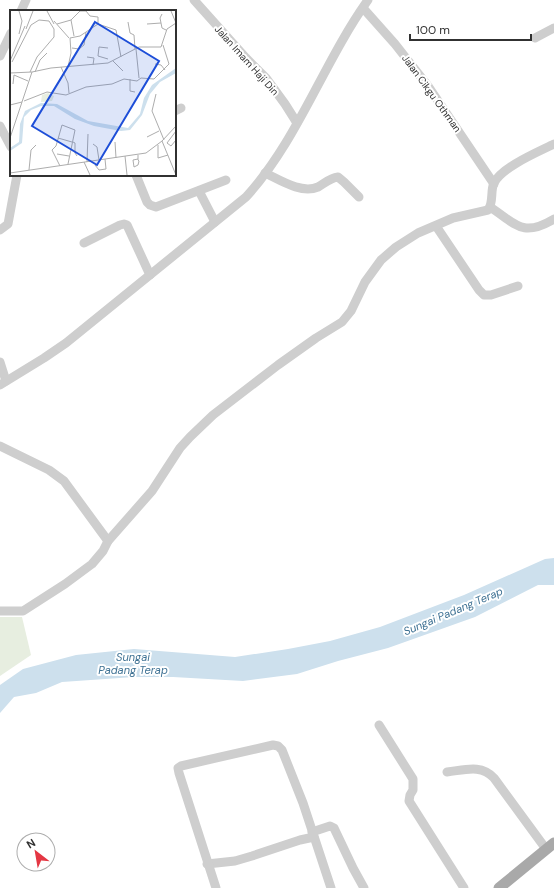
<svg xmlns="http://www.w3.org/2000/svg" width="554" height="888" font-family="'DM Sans',sans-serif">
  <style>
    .green { fill: #e7eee0 }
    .water { fill: #cde0ed }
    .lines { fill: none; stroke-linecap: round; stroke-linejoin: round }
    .minor { stroke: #cecece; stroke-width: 9 }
    .major { stroke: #a9a9a9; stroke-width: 11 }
    .labels { text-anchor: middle; stroke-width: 4; stroke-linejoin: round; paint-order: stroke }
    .street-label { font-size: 10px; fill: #313131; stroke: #fff }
    .water-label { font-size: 11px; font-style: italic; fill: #3f7294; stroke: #fff }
    .inset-road { fill: none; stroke: #adadad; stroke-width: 1 }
    .view { fill: #1d4ed8; fill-opacity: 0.15; stroke: #1d4ed8; stroke-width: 2 }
    .inset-edge { fill: none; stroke: #313131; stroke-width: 2 }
  </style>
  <rect width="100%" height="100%" fill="#fff"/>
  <polygon class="green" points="0,617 22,617 31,655 0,676"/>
  <polygon class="water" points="554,558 554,585 538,585 475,617 388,648 338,661 297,674 243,681 173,677 134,677 62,682 36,693 14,697 0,713 0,685 23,669 76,655 134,649 235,657 288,649 330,641 380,627 464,595 545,559"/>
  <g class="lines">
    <g class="minor">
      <polyline points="194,0 246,58 266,78 285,104 297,123"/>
      <polyline points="363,8 395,44 428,86 494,184"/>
      <polyline points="21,11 26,0"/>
      <polyline points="535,38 554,28"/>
      <polyline points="0,56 11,33"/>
      <polyline points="175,111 181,108"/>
      <polyline points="0,126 11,147"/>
      <path d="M265,173c15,7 36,21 53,14 7,-4 12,-9 20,-10l6,5 15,15"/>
      <polyline points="136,175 147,202 150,205 156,207 226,180"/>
      <polyline points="199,191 215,222"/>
      <path d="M490,207c26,17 32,31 64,12"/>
      <polyline points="436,226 479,290 484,295 491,295 518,286"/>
      <polyline points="0,230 8,224 17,175"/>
      <polyline points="84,243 120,225 124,224 127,225 150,275"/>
      <polyline points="0,362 6,381"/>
      <path d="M0,385l44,-27 22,-15 180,-146c52,-57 77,-134 122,-197"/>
      <polyline points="0,446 49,470 64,481 108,541"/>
      <path d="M0,611h23l42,-27 27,-20 11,-13 5,-10 44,-50 28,-43 10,-11 23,-22 65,-50 38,-27 26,-16 9,-11 14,-29 16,-22 15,-13 22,-14 35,-15 35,-8c6,-8 2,-19 6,-27 8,-16 44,-31 60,-39"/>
      <polyline points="379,725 413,779 413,790 410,795 409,801 464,888"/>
      <path d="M447,772c18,-2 34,-8 47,6l52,71"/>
      <polyline points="312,832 330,826 334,828 353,868 364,888"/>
      <polyline points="207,864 235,861 252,856 300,840 314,837"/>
      <polyline points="216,888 179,773 178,768 181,766 273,745 278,746 282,750 303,803 331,888"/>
    </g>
    <polyline class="major" points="499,888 554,843"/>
  </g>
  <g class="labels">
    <g class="street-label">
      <text transform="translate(247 60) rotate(48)" y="4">Jalan Imam Haji Din</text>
      <text transform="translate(432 93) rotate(54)" y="4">Jalan Cikgu Othman</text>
    </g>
    <g class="water-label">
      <text transform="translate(453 611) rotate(-23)" y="4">Sungai Padang Terap</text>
      <text x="133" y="661">Sungai<tspan x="133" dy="13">Padang Terap</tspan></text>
    </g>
  </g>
  <g transform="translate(10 10)">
    <rect width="166" height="166" fill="#fff"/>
    <path d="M38,83l6,3 -2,5 -11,1 1,-7z" fill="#e7eee0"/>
    <path d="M166,58v5l-16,9 -10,12 -8,21 -12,15 -9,1 -27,-5 -19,-7 -21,-13h-13l-10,4 -7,7 -2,26 -12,8v-3l9,-6 1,-18 5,-13 16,-8 16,1 31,17 40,7 12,-14 4,-16 8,-13z" fill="#cde0ed"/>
    <path class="inset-road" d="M9,1l3,10 -3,13M37,1l7,13M70,1h6l4,5 8,1v7M161,1l5,12M152,4l-2,4 2,10 4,2M44,11l15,17M118,12l2,11 4,2 1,14M47,14l14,-4M88,14l18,6 5,27M137,14l14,-1M16,19l7,-18M64,26l-3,-16 9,-9M62,38l7,1 5,-4 2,-13M98,38l-9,-1 -1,9 10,3M126,39l3,29M77,47l7,1 -1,7M0,51l15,-35M103,51l10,10M2,52l19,-37 8,-5 10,1 5,8v8l-17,20 -7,15M145,54l6,1 4,5M51,57l7,16 1,10M58,57l3,-14 -1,-15 10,-2 18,-12M22,62l19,-4 57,-5 31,-16h22l6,-18 9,-6M25,62l5,-12 7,-7M0,63l22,-1 -22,66M120,69v12l5,1M3,74l1,-9 14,6M146,84l-4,17 12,29M14,91l23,-9 19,3 20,-8 26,-3 12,-5 13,2 4,-3 13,1 15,-15 -6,-19M0,95l12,-3M166,121l-9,12 4,3 5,-6M137,127l12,-6M48,128l14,4M152,131l14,34M63,132l2,1v10l2,3M105,132l1,16M83,134l4,3 2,13M148,135v13l10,-3M47,144l12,2M128,145v5l1,1 -1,4 -4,2 -1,-7 5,-1M115,146l2,19M74,152l6,13M77,152l1,-28M85,155l4,5 7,-1 -1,-10M50,156l-8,-16 4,-4 6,-21 13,5 -7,34M19,160l2,-20 5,-5M0,163l136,-20 16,-12 14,-15"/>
    <path class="view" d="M85,12l64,39 -62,104 -65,-39z"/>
    <rect width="166" height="166" class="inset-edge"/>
  </g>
  <g transform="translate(36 852) rotate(329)"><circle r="19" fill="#ffffff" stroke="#adadad"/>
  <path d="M0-3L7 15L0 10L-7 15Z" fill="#e43743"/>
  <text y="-6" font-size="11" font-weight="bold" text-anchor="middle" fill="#313131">N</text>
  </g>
  <path d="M410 34v6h121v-6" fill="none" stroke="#313131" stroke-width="2"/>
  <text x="416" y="34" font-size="12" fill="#313131" stroke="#ffffff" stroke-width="3" paint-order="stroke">100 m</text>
</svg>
